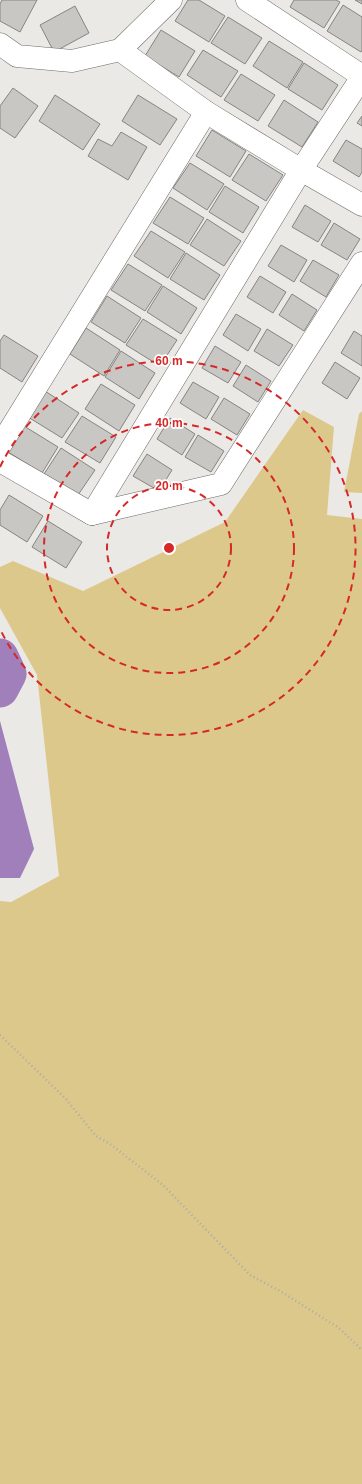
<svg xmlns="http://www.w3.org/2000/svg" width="362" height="1484" font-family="Helvetica,sans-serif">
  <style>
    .green { fill: #dcc88b }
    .water { fill: #a07fba }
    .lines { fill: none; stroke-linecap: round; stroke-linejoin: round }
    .river { stroke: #a07fba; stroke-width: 37 }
    .building { fill: #c8c7c3; stroke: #868582 }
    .minor-casing { stroke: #6d6c69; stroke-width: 23 }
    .path { stroke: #acaba8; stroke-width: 2.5; stroke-dasharray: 1 3; stroke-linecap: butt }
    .minor { stroke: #fff; stroke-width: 22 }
    .ring { fill: none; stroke: #d62828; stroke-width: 2; stroke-dasharray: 7 5 }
    .centre { fill: #d62828; stroke: #fff; stroke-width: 2 }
    .ring-label { font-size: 12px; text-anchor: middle; font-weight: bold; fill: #d62828; stroke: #fff; stroke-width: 3.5; stroke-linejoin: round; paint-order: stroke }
  </style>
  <rect width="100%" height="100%" fill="#ebe9e5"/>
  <g class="green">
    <polygon points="303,410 334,427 327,515 362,519 362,1484 0,1484 0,901 11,902 59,876 37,675 0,608 0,567 13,561 83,591 225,522"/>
    <polygon points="362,411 362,493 344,492 359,414"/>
  </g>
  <polygon class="water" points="0,721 34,849 20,878 0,878"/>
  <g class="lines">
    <polyline class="river" points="0,657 8,674 0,689"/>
  </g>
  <g class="building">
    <polygon points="2,0 37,0 20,32 0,21 0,4"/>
    <polygon points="188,0 199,0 225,16 209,42 175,21"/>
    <polygon points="294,0 336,0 340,2 324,28 290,7"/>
    <polygon points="355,0 362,0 362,4"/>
    <polygon points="343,5 362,17 362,50 361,52 327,31"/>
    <polygon points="75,6 89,33 54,52 40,25"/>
    <polygon points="228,17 262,38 245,64 211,43"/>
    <polygon points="161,30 195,51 179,77 145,56"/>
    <polygon points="269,41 303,62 287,88 253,66"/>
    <polygon points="203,50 238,71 221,97 187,75"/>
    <polygon points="304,63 338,85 322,110 288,89"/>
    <polygon points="241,74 275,95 258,121 224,100"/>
    <polygon points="13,88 38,106 15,138 0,128 0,106"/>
    <polygon points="55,95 100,124 83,150 39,121"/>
    <polygon points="138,95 177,119 160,145 122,121"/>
    <polygon points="284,100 318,122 302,147 268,126"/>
    <polygon points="362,116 362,126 357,123"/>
    <polygon points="212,130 246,151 230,177 196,156"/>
    <polygon points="121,132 147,147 128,180 88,156 98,139 112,146"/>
    <polygon points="346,140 362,149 362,172 359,177 333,161"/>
    <polygon points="249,154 283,175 266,201 232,180"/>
    <polygon points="190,163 224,184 207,210 173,188"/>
    <polygon points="225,186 259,207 243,233 209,212"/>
    <polygon points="170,197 204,218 188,244 153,223"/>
    <polygon points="305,205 331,221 318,242 292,227"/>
    <polygon points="207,219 241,241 224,266 190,245"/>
    <polygon points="334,223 360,239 347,260 321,245"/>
    <polygon points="151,231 185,252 168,278 134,256"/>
    <polygon points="281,245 307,260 294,282 268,266"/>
    <polygon points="186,253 220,275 204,300 170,279"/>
    <polygon points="313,260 339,275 326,297 300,281"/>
    <polygon points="128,264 162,285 145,311 111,290"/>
    <polygon points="260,276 286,292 273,313 247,297"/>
    <polygon points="163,286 197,308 181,334 147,312"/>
    <polygon points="292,294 317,310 304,331 279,315"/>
    <polygon points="107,296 141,318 125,343 91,322"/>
    <polygon points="236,314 261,329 248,351 223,335"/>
    <polygon points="143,319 177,340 160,366 126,345"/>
    <polygon points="86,328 120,350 104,376 70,354"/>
    <polygon points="267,329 293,345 279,366 254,351"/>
    <polygon points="354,331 362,336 362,366 341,353"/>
    <polygon points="4,335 38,356 22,382 0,368 0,341"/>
    <polygon points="215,346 241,362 228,383 202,368"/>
    <polygon points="121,351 155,373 139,399 105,377"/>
    <polygon points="335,362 360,378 347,399 322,383"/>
    <polygon points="246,365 271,381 258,402 233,386"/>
    <polygon points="193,382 219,397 206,419 180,403"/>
    <polygon points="101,384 135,405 119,431 85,409"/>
    <polygon points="45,391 79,413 62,438 28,417"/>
    <polygon points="224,398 250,414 237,435 211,419"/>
    <polygon points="82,416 116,437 100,463 65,442"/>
    <polygon points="170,418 195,434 182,455 157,439"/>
    <polygon points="24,426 58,447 42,473 8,452"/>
    <polygon points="198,435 224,451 211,472 185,457"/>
    <polygon points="61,448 95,470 78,495 44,474"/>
    <polygon points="147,454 172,470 159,491 133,476"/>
    <polygon points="9,495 43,516 27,542 0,525 0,510"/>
    <polygon points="48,521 82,542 66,568 32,547"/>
  </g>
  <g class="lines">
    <g class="minor-casing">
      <g id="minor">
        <polyline points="247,0 362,76"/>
        <polyline points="0,44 17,56 72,61 120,50 171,0"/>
        <polyline points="120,50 206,112 301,170 362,205"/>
        <polyline points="0,446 206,112"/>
        <polyline points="0,461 92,514 221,484 362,263"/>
        <polyline points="92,514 301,170 362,77"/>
      </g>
    </g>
    <polyline class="path" points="0,1035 65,1098 96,1136 110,1144 163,1185 250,1275 280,1291 339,1328 362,1350"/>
    <use href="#minor" class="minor"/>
  </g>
  <g class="ring">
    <circle cx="169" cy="548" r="62"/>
    <circle cx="169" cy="548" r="125"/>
    <path d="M0 467A187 187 0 1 1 0 629"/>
  </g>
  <circle cx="169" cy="548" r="6" class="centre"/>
  <g class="ring-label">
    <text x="169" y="365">60 m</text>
    <text x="169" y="427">40 m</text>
    <text x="169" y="490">20 m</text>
  </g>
</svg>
